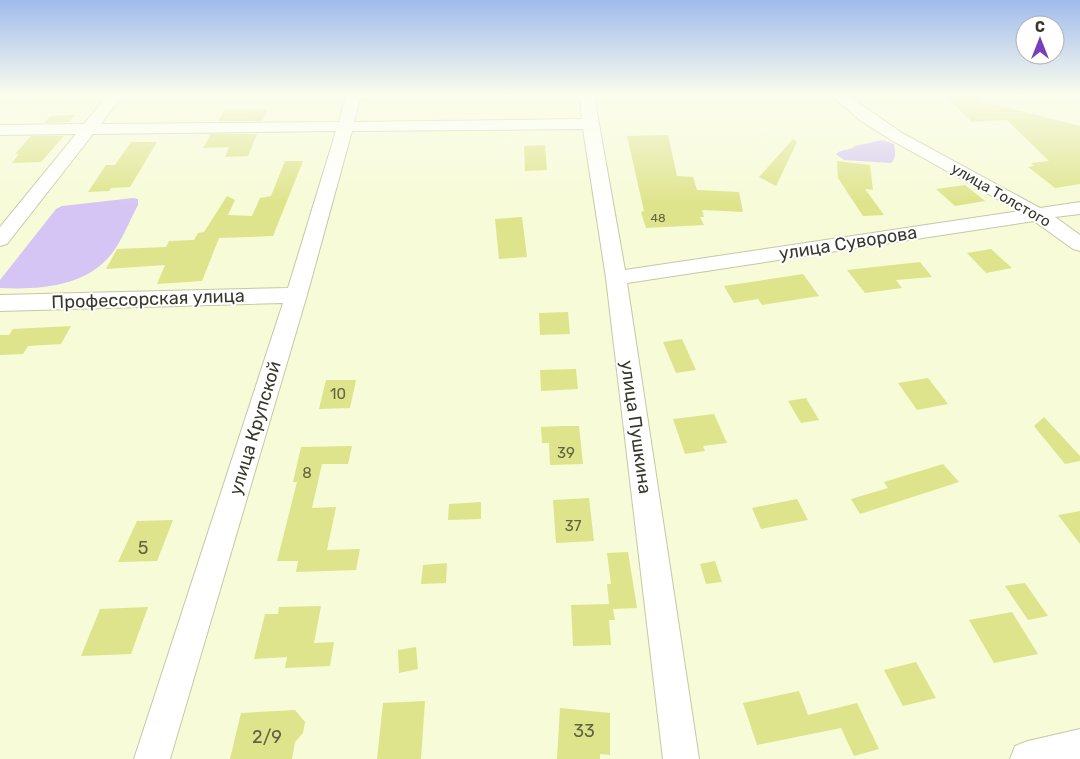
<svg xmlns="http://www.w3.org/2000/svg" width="1080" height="759" font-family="Rubik,sans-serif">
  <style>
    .water { fill: #d5c5f4 }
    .building { fill: #dee48c }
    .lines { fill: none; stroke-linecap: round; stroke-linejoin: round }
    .minor-casing { stroke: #c5c8a6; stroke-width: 2 }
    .minor { fill: #fff; fill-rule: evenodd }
    .labels { text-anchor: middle; stroke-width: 4; stroke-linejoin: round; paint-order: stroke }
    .far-number-label { font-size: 12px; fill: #616342 }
    .far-street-label { font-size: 15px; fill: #37382a; stroke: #fff }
    .number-label { font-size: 15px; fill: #616342 }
    .street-label { font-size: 18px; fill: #37382a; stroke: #fff }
    .near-number-label { font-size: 18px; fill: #616342 }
  </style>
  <rect width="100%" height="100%" fill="#f7fbd7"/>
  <g class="water">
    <path d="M882,140l12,4c1,7 3,14 -3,19l-47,-3 -8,-6c6,-6 14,-3 19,-8z"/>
    <path d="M133,198l5,1v6c-7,13 -13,28 -21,41 -24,40 -74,44 -117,42v-8l56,-71 6,-3z"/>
  </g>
  <g class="building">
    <polygon points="945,96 982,96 981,101 1080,126 1080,184 1055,188 1028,167 1034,166 1031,163 1049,161 1007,120 972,122"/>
    <polygon points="225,110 267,110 262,121 218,121"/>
    <polygon points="75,115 69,122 44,123 50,116"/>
    <polygon points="211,134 257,134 248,156 225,157 229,147 203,148"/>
    <polygon points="668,135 677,176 693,177 697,190 739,192 743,212 702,210 704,217 700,217 704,225 646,228 641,212 644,211 627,136"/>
    <polygon points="31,136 64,136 41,162 12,163 19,154 15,154"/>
    <polygon points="793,139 797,142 776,186 759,177"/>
    <polygon points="131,142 157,142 130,187 111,188 109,191 88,192 106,165 115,165"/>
    <polygon points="545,145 547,170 525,171 524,146"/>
    <polygon points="285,161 303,161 273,236 219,238 202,281 157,284 165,265 106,269 117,249 166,247 169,241 194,240 198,233 204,232 227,196 235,200 228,215 252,216 260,198 271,196"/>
    <polygon points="837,161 870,165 873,190 865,189 884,215 863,216 838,178"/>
    <polygon points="965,185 985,201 955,206 936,189"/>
    <polygon points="522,217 527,257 499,259 495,219"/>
    <polygon points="991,249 1012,268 986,273 967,253"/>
    <polygon points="920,262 932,277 896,280 902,288 865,293 847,270"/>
    <polygon points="803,274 819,296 762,305 758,299 734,303 724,286"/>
    <polygon points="568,312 570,334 540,335 539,313"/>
    <polygon points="71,326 61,344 28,346 23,354 0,355 0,335 9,335 13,329"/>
    <polygon points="682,339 696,370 676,373 663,342"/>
    <polygon points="576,369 578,389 541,391 540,370"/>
    <polygon points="928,378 948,404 917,410 898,383"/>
    <polygon points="326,380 356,380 350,408 319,409"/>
    <polygon points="806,398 819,420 801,423 788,401"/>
    <polygon points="714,414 727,443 703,446 705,451 685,454 673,419"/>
    <polygon points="1044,417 1080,456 1080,461 1065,464 1034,426"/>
    <polygon points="563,426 579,426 583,464 550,465 549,443 542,443 541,427"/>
    <polygon points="352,446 348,464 322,464 312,508 336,507 327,550 360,549 356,570 296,572 298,561 277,561 297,482 293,482 301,447"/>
    <polygon points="943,464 959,482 860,514 851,499 888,488 884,482"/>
    <polygon points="589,498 594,541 556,543 553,500"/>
    <polygon points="797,499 808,520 761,529 752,508"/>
    <polygon points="481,502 481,519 448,520 449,504"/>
    <polygon points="1080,511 1080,544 1058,515"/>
    <polygon points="173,520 157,561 118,562 137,521"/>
    <polygon points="628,552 637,608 613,609 615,620 609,620 611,645 573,646 571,605 609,604 607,584 611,584 607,553"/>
    <polygon points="715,561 722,582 706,584 700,564"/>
    <polygon points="447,563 446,583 421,584 423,565"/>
    <polygon points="1025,583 1048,616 1028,620 1005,586"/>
    <polygon points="321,606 314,643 334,642 330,666 285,668 287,657 254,659 265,614 278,614 279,607"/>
    <polygon points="148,607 131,654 81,656 100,609"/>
    <polygon points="1012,612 1038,654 994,663 969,620"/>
    <polygon points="416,647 418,669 399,673 398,650"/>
    <polygon points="916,662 936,698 903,706 884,670"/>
    <polygon points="799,691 808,715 857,703 879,749 854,756 841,728 757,745 743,703"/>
    <polygon points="425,701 421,759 377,759 383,703"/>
    <polygon points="560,708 610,713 610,755 600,754 600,759 557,759"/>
    <polygon points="295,710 305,722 303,733 295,742 292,759 230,759 241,713"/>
  </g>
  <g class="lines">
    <g class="minor-casing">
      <g id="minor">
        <polygon points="107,96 122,96 101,124 339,122 346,96 361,96 354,122 582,119 580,96 594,96 625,270 1019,211 891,140 861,121 832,96 849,96 902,133 1040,208 1080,202 1080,214 1055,217 1080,235 1080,251 1073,249 1034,221 627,283 699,759 663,759 606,278 583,129 352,131 307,295 170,759 134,759 283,303 0,311 0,295 288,288 336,131 93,134 7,244 0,246 0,227 76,134 0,135 0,125 84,124"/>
        <polygon points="1080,729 1080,759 1010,759 1015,746 1028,741"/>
      </g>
    </g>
    <use href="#minor" class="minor"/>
  </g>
  <linearGradient id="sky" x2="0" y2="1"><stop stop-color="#a0bbed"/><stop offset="0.47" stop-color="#fbfded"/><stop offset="1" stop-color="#fbfded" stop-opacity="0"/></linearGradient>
  <rect width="1080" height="203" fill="url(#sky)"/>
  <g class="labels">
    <g class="far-number-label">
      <text x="658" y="222">48</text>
    </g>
    <g class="far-street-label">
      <text transform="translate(1001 195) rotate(30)" y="5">улица Толстого</text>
    </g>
    <g class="number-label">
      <text x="338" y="399">10</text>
      <text x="566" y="458">39</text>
      <text x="307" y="478">8</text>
      <text x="573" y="531">37</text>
    </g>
    <g class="street-label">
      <text transform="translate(848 243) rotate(-9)" y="6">улица Суворова</text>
      <text transform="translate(148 299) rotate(-2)" y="6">Профессорская улица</text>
      <text transform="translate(636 427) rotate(82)" y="6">улица Пушкина</text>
      <text transform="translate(255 428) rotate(-73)" y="6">улица Крупской</text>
    </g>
    <g class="near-number-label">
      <text x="143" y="554">5</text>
      <text x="584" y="737">33</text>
      <text x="267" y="743">2/9</text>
    </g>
  </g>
  <g transform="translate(1040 40)"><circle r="24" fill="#ffffff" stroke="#afafaa"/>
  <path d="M0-4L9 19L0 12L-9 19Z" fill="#7641b8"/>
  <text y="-8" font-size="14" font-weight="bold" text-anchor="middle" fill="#37382a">С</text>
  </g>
</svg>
